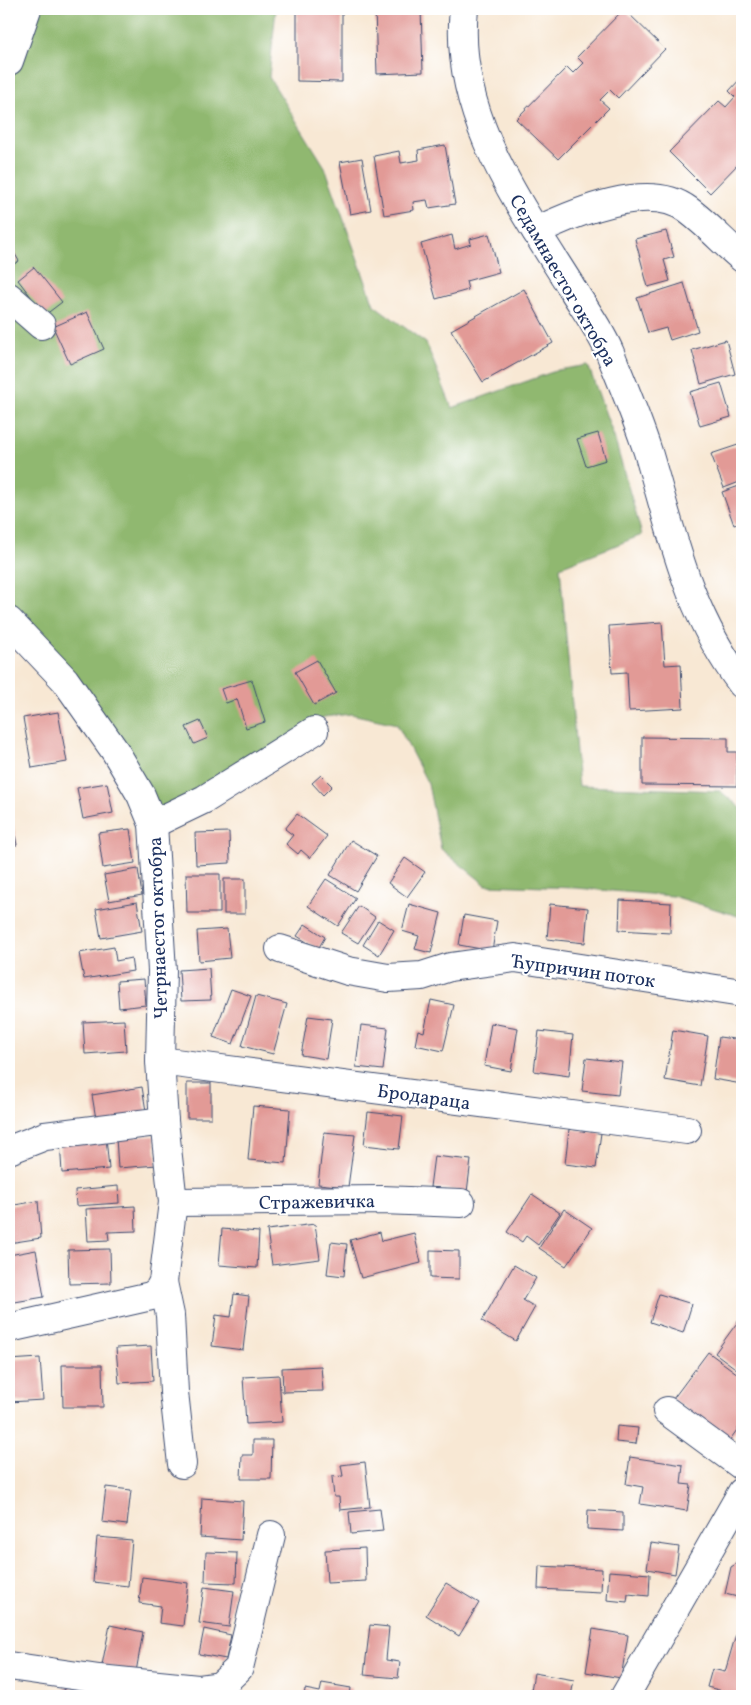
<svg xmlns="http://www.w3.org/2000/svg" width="751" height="1705" font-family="Vollkorn,serif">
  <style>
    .forest { fill: #90b86f; stroke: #567466 }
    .building { fill: #e29a96 }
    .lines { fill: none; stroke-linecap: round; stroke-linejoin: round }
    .minor-casing { stroke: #3c4b70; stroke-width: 30 }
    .minor { stroke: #fff; stroke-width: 28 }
    .labels { text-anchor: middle; stroke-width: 4; stroke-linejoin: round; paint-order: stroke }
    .street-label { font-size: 19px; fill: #1b2f5e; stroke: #fff }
  </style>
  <rect width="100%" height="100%" fill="#fff"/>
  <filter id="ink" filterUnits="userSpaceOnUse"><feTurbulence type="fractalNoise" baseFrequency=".02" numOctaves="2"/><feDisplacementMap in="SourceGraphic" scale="10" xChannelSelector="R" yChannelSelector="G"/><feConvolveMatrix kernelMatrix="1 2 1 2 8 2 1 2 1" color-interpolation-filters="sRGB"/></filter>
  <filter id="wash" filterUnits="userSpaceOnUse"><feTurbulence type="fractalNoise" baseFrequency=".0096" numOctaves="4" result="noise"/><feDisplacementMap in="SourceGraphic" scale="20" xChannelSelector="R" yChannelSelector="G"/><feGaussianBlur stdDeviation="1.12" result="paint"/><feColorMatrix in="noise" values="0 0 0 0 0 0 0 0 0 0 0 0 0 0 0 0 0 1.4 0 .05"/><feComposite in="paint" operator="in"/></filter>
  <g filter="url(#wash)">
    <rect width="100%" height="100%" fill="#f8e8d4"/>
    <polygon class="forest" points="9,9 276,9 269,77 325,167 374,305 426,343 452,408 558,370 588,365 614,437 642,535 560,567 579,786 720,791 742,809 742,912 738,916 673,896 576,888 486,885 441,849 428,784 397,724 351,714 324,717 163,811 9,600"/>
    <g id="blocks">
      <g class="building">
        <polygon points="297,9 342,9 342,82 297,81"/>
        <polygon points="375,9 421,9 423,72 377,74"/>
        <polygon points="624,9 665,49 618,98 610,90 600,100 609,108 558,159 516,119 567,67 573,73 583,63 577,57"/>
        <polygon points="742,77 742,160 710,193 669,152 719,101 726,107 735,97 729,91"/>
        <polygon points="445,145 455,204 429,208 427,200 413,202 414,210 384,215 374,156 399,151 401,163 419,160 418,150"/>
        <polygon points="362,158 371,210 350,214 340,162"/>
        <polygon points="666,231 674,257 664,260 670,281 648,287 635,239"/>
        <polygon points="489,234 499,272 466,281 468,290 436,299 421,244 452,235 455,249 471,244 470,239"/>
        <polygon points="9,244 19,261 9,267"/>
        <polygon points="34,267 62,302 45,315 18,280"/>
        <polygon points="684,283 698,331 670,340 666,328 648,333 637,298"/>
        <polygon points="524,289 553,343 483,382 451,330"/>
        <polygon points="87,312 104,349 70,364 53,327"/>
        <polygon points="726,340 735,374 701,384 692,350"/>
        <polygon points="721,383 731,417 700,426 690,392"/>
        <polygon points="598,433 606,460 586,466 577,439"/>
        <polygon points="741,444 742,481 724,488 711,454"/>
        <polygon points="742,485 742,522 734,525 722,492"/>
        <polygon points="662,622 665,665 681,664 683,708 629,711 627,672 612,673 609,626"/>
        <polygon points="317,660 336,693 314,705 295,672"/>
        <polygon points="252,680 265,722 246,728 237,699 226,703 221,689"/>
        <polygon points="58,712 67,762 32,768 23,718"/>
        <polygon points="200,721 208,738 194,744 186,727"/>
        <polygon points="642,737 728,738 728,752 737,752 737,786 642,785"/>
        <polygon points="321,775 332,786 323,795 312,783"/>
        <polygon points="107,783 113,813 83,819 77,788"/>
        <polygon points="297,814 327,836 310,858 301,850 298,854 286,844 293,835 285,829"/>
        <polygon points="13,824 17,845 9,847 9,825"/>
        <polygon points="130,829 135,863 103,868 98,833"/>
        <polygon points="229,832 230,863 196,865 195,833"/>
        <polygon points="351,840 377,856 356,891 330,875"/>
        <polygon points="405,858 425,872 407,897 388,883"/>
        <polygon points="138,869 142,895 109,901 104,875"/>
        <polygon points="186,874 220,874 220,913 187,913"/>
        <rect x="224" y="879" width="21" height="35"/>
        <polygon points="326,879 356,898 338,926 308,906"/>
        <polygon points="620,900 671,903 670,933 619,930"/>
        <polygon points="137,902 142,931 101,938 96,909"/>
        <polygon points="409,904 441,913 431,953 415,949 419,936 402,931"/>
        <polygon points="550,904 588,908 585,943 547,939"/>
        <polygon points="359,906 375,917 358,943 341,933"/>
        <polygon points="464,915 497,921 492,951 459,945"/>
        <polygon points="378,920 394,930 379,955 363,945"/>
        <polygon points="305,924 325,937 318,949 297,936"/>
        <polygon points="227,929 230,958 199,961 197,931"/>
        <polygon points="114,947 116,961 131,958 133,971 84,979 79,953"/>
        <polygon points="209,968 211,1000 181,1001 179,970"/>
        <polygon points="144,979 146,1005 119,1008 117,981"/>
        <polygon points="231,989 251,996 233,1044 213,1037"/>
        <polygon points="256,996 287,1004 273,1054 242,1046"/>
        <polygon points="431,1000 454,1005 443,1051 415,1045 418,1030 424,1032"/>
        <polygon points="308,1016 332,1019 326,1059 301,1055"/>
        <polygon points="124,1020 126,1051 85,1054 83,1022"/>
        <polygon points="491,1023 518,1028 511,1071 484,1066"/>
        <polygon points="361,1025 388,1028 383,1070 356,1067"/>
        <polygon points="673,1030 708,1036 700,1086 665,1080"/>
        <polygon points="539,1031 573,1035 569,1076 534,1071"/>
        <polygon points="719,1037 742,1040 742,1084 713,1079"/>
        <polygon points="586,1058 622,1062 618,1095 582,1091"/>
        <rect x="187" y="1083" width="24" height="35"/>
        <polygon points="142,1087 147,1117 97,1125 92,1095"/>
        <polygon points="253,1106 290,1109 286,1163 248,1160"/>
        <polygon points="368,1112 403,1116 399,1149 364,1145"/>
        <polygon points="569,1129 601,1133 596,1168 565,1164"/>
        <polygon points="324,1132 355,1135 348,1187 318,1184"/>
        <polygon points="154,1136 157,1165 118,1168 116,1138"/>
        <polygon points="106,1137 109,1169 62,1173 60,1141"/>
        <polygon points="434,1156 471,1160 467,1192 430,1187"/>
        <polygon points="118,1186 119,1203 76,1206 75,1190"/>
        <polygon points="532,1194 560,1213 538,1245 526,1236 522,1242 507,1232"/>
        <polygon points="38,1201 41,1238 9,1243 9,1206"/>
        <polygon points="135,1206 136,1231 108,1232 109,1240 88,1241 86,1209"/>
        <polygon points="564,1209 592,1228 566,1266 539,1248"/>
        <polygon points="315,1224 320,1259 272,1265 267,1230"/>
        <polygon points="222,1229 259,1232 257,1268 219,1265"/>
        <polygon points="380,1232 382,1241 414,1233 421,1263 361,1278 350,1240"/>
        <polygon points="331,1242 347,1244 344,1276 327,1274"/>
        <polygon points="110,1249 111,1283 69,1284 68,1250"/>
        <polygon points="36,1250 44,1297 9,1303 9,1255"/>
        <polygon points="430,1250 459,1251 459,1279 430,1278"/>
        <polygon points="514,1265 536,1278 523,1300 535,1307 516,1341 482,1321"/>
        <polygon points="234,1294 249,1296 243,1350 212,1346 216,1315 231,1317"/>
        <polygon points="659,1294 692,1304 683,1333 650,1322"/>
        <polygon points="739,1320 742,1322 742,1373 715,1353"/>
        <polygon points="151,1346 153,1381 119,1383 116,1348"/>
        <polygon points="708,1352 742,1377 742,1423 729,1441 673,1399"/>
        <polygon points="40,1358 43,1400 9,1402 9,1360"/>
        <polygon points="62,1365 102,1365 103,1407 63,1407"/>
        <polygon points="321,1366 323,1391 283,1392 282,1368"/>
        <polygon points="279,1375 282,1422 246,1424 243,1377"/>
        <polygon points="617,1426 638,1428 636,1444 616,1442"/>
        <polygon points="253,1440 272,1440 271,1479 241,1479 242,1455 253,1455"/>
        <polygon points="630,1457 683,1465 681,1484 691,1485 687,1511 640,1504 643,1487 626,1484"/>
        <polygon points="365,1462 370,1507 340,1510 339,1497 334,1497 332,1477 343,1476 341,1465"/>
        <polygon points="106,1487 131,1490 127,1525 102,1522"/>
        <polygon points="202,1498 243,1501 241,1540 200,1537"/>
        <polygon points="380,1509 383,1531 351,1534 349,1512"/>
        <polygon points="588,1510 623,1512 623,1531 587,1529"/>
        <polygon points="97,1537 132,1540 128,1586 93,1582"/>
        <polygon points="651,1543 679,1547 675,1574 647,1569"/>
        <polygon points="365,1548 366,1581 327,1583 325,1550"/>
        <polygon points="206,1552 237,1553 236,1583 205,1582"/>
        <polygon points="742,1560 742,1598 725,1594 731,1567"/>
        <polygon points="539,1566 602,1569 601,1592 538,1589"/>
        <polygon points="609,1571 650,1574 649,1596 628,1594 627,1602 607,1600"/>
        <polygon points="142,1577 188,1583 183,1626 159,1623 161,1606 139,1603"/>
        <polygon points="446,1583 479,1603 459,1636 426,1615"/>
        <polygon points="204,1587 234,1591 229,1627 199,1623"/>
        <polygon points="110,1625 143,1632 136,1672 102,1665"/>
        <polygon points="370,1625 389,1627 386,1660 400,1662 398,1678 364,1675"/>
        <polygon points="204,1629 231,1635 226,1659 199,1654"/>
        <polygon points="593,1629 628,1635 621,1678 586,1672"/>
        <polygon points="736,1634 742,1636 742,1696 707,1687 712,1669 725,1672"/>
        <polygon points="534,1673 574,1680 571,1696 530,1696"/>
        <polygon points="322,1683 351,1688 350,1696 304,1696 305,1689 320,1692"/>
        <polygon points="71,1685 78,1696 53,1696"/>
      </g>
    </g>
  </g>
  <g filter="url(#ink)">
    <use href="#blocks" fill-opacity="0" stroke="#3c4b70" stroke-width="1"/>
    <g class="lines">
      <g class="minor-casing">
        <g id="minor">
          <path d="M464,9c-11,103 53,192 106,276 13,22 30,44 40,68 13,32 27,65 38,99 25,84 39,159 94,232"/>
          <polyline points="9,61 27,9"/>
          <path d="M536,231c38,-18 113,-51 152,-21 19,14 36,33 54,48"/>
          <polyline points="9,297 41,325"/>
          <polyline points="9,621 65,680 115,751 141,795 153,824 162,971 160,1061 164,1121 173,1202 163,1282 158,1291 151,1296 9,1328"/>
          <polyline points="153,824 205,799 314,731"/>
          <polyline points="280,949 348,971 388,978 422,976 450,967 515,958 742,993"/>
          <polyline points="160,1061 687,1130"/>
          <polyline points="9,1150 45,1136 164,1121"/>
          <polyline points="173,1202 382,1200 461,1203"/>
          <polyline points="163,1282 170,1315 174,1392 182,1464"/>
          <polyline points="667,1411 742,1466"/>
          <polyline points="9,1666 99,1679 198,1689 220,1686 239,1668 271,1535"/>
          <polyline points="625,1696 742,1492"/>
        </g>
      </g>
      <use href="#minor" class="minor"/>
    </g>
  </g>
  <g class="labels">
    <g class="street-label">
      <text transform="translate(564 280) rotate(60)" y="7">Седамнаестог октобра</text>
      <text transform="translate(157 928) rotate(-92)" y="7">Четрнаестог октобра</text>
      <text transform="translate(583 970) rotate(8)" y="7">Ћупричин поток</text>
      <text transform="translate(424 1096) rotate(8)" y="7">Бродараца</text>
      <text transform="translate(317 1201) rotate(-1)" y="7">Стражевичка</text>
    </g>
  </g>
  <rect width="751" height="1705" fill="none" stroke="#fff" stroke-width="30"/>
</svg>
